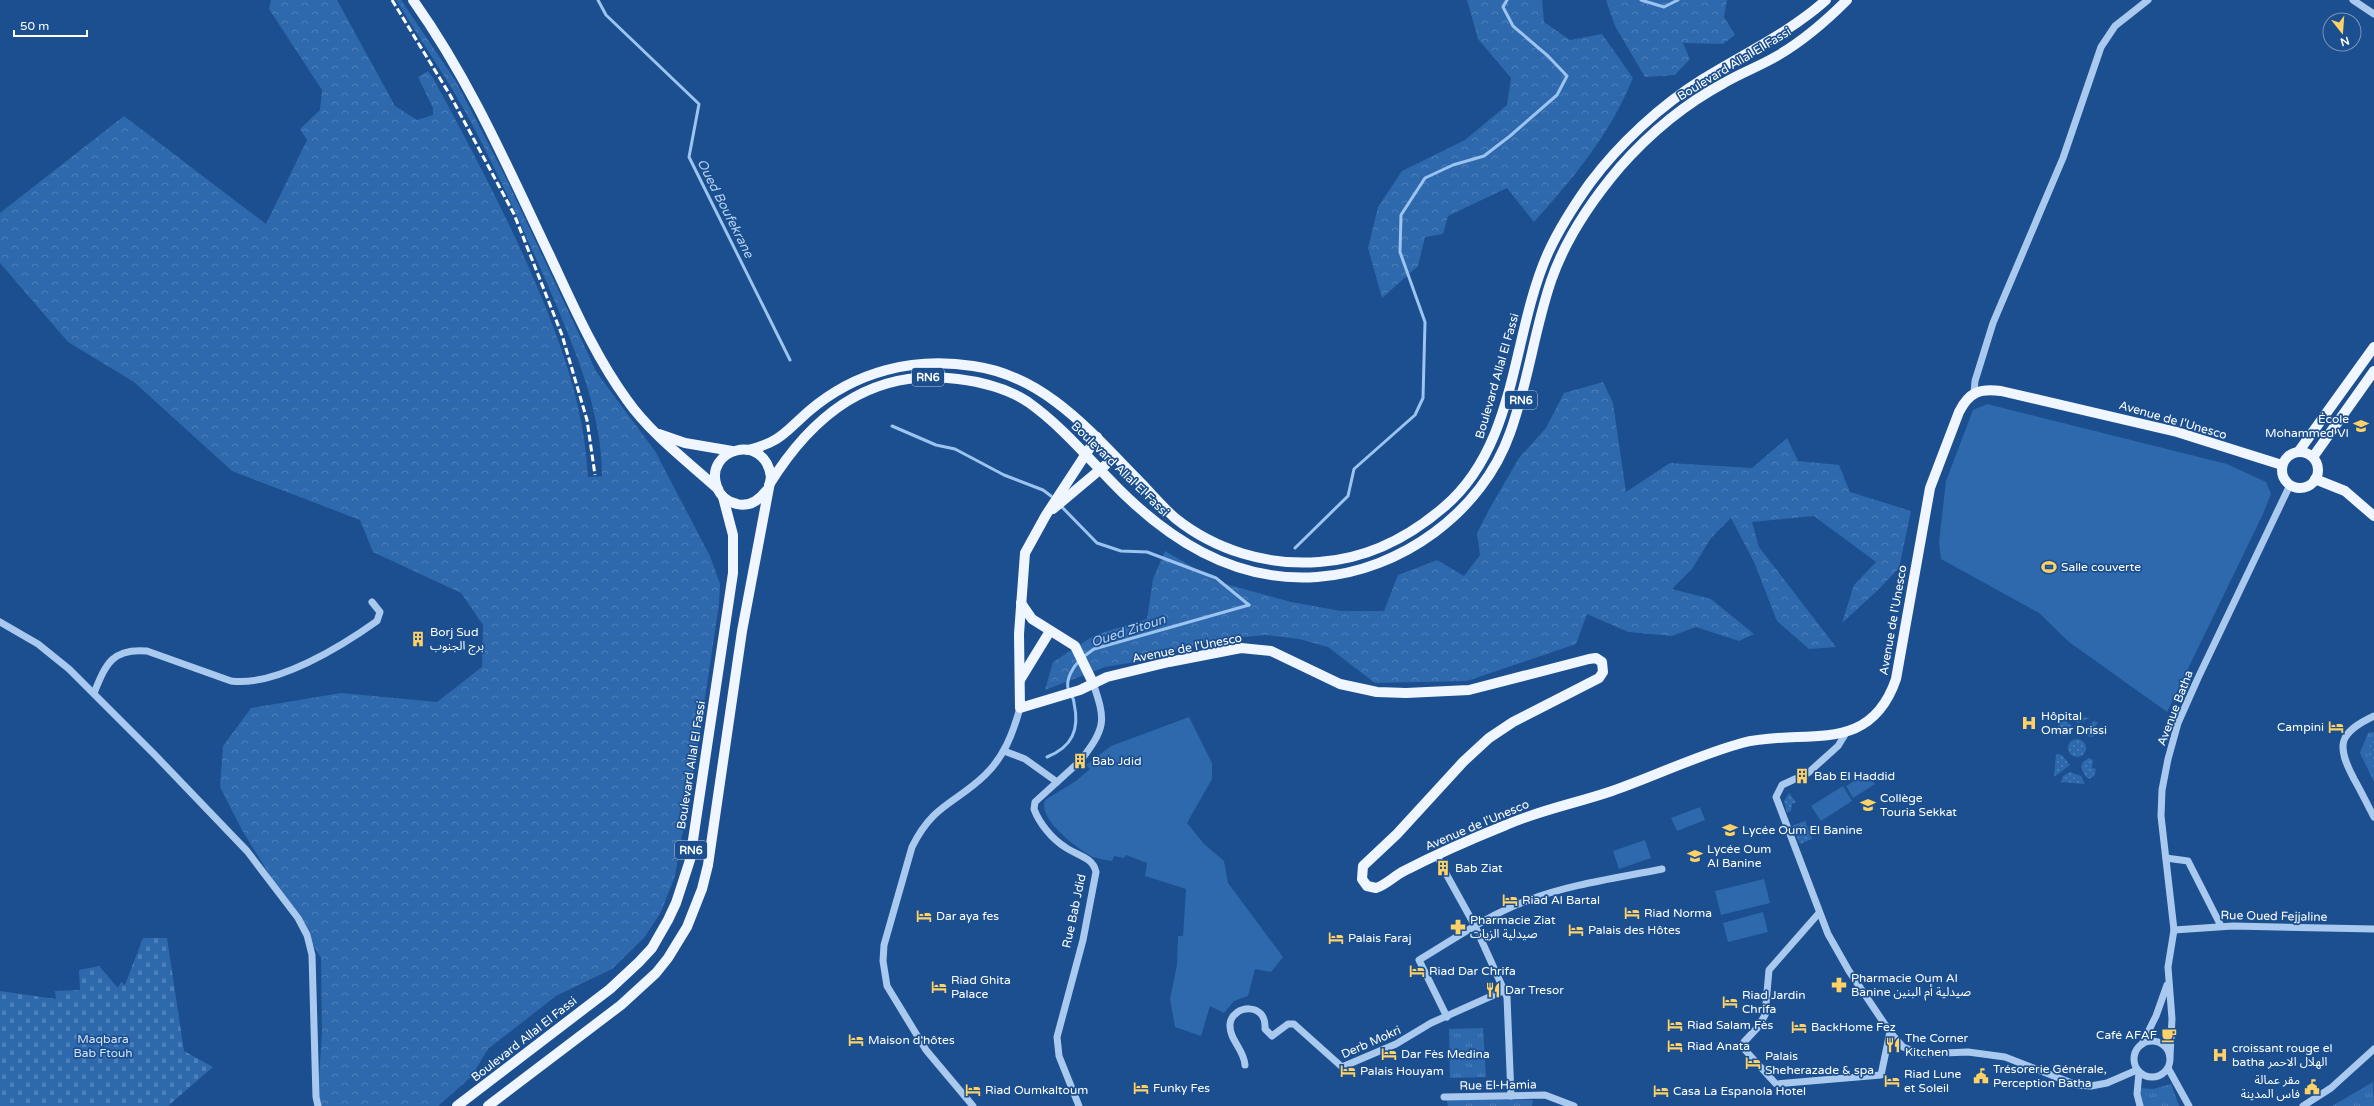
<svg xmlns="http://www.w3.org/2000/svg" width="2374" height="1106" font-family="'Varela Round','Noto Sans Arabic',sans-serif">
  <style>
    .grass { fill: #2e69ad }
    .forest { fill: url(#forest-crowns) }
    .cemetery { fill: url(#cemetery-stones) }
    .park { fill: url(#park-tufts) }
    .garden { fill: url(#garden-dots) }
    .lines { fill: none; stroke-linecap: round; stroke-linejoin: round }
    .stream { stroke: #9cc4f0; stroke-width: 3 }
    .minor-tunnel { stroke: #3d69a0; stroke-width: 7; stroke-dasharray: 7 3.5; stroke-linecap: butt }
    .minor { stroke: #a9c9ee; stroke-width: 7 }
    .major { stroke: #f0f6ff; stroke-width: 10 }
    .rail { stroke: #fff; stroke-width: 3; stroke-dasharray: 7 3; stroke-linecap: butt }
    .labels { text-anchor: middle; stroke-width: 3.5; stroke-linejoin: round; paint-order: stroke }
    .shield { fill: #1b4f8f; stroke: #bbcadd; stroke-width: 1 }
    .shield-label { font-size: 11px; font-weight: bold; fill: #fff }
    .street-label { font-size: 12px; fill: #fff; stroke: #1b4f8f }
    .poi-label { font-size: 12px; fill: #fff; stroke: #1b4f8f; text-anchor: start }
    .park-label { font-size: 12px; fill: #cfe3fa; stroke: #1b4f8f }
    .water-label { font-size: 13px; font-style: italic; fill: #b5d3f5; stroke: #1b4f8f }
  </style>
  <defs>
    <pattern id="forest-crowns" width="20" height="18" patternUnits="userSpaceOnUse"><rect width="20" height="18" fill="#2e69ad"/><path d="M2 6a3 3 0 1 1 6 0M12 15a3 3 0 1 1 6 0" fill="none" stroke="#4d80b9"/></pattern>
    <pattern id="cemetery-stones" width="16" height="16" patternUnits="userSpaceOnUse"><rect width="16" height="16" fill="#2e69ad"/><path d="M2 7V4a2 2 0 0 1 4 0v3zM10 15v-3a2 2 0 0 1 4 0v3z" fill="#4d80b9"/></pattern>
    <pattern id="park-tufts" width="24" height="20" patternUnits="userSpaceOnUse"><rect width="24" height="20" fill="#2e69ad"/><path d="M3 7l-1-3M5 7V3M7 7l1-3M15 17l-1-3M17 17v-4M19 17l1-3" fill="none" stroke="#4d80b9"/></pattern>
    <pattern id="garden-dots" width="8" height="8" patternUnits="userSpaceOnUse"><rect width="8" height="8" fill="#2e69ad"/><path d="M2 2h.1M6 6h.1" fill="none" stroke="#4d80b9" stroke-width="1.8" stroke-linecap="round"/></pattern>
  </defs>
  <rect width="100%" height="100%" fill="#1b4f8f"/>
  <g class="grass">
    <polygon points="1987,404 2227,464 2266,482 2271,494 2263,514 2167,712 2069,642 2039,613 1941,559 1939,542 1946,481 1973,410"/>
    <path d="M1189,717l23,46v16l-25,44 17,21 20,17 4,22 55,74 -12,15 -16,-3 -7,27 -14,5 -10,12 -14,-7 -9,30 -26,-9 -5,-28 7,-34 1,-29h5l3,-47 -41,-13 2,-13 -21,-8 -2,3 -10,-2 -2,5c-6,-1 -13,-2 -19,-4 -14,-7 -56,-38 -48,-57l31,-19 14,-12 -4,-4 25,-19z"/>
    <polygon points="1867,773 1875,784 1853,798 1846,786"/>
    <polygon points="1843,786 1852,801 1821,821 1811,806"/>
    <polygon points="1700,807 1705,820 1677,831 1671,818"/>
    <polygon points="1645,840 1651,858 1619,869 1613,851"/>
    <polygon points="1764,879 1770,903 1721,915 1715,891"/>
    <polygon points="1763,912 1768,932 1728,942 1723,923"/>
  </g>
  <g class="forest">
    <path d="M271,0h66l58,106 22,14 16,-5v-7l-15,-31 10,-6 5,7c39,72 77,143 108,218 24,58 44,118 47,181l14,-1c0,-65 -28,-129 -53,-188 -29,-66 -59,-134 -95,-196 -19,-31 -39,-61 -58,-92h5l54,80 19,36 33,64 90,193 58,78 55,105 10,28 -1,20 -20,134 -24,138 -14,36 -17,26 -32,31 -56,27 -68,53 -17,28 -33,29h-118l-2,-14 4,-59 -1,-75 -79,-128 -22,-43 3,-41 28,-38 90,-15 96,9 45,-35 1,-42 -22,-32 -88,-41 -13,-32 -128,-49 -98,-89 -66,-40 -68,-79v-50l124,-97 142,108 41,-84 -7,-11 20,-19 2,-20 -53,-81z"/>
    <path d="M1467,0h75l2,22 26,18 32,-6 31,44c-24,58 -58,98 -99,144l-27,-34 -59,28 -5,18 -18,3 -7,29 -36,32 -14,-50 10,-41 24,-36 63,-31 42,-35 4,-27 -33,-39z"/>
    <polygon points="1606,0 1727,0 1724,17 1735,35 1723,44 1683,43 1690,59 1675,75 1645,77 1615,26"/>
    <polygon points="1603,382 1613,403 1626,492 1670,463 1752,468 1787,438 1798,461 1839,465 1850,492 1911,511 1899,568 1878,590 1842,623 1854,585 1876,562 1814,516 1752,522 1759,547 1836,647 1809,649 1777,621 1754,562 1731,518 1711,538 1692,569 1672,589 1711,599 1754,634 1739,641 1696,627 1672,636 1628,632 1587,614 1576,644 1467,681 1375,683 1328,647 1299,639 1266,635 1211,640 1153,659 1105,667 1045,690 1053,662 1095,635 1147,619 1153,579 1165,551 1218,582 1291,602 1341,611 1384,611 1398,575 1437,560 1464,576 1480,555 1477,533 1490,508 1519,458 1546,428 1564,393"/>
  </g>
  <polygon class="cemetery" points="143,938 167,938 184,1051 213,1067 168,1106 0,1106 0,991 56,999 55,991 80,990 79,970 99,966 118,988 121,982 125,985"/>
  <g class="park">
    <polygon points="2374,732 2374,782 2360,753 2368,733"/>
    <polygon points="1483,1028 1486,1077 1450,1078 1449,1029"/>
    <polygon points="2373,1082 2374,1106 2332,1106"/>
    <polygon points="2171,1084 2179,1106 2143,1106 2139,1088 2153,1089"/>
    <polygon points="1446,1098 1533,1100 1532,1106 1448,1106"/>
  </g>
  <g class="garden">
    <polygon points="2068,716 2090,718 2078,723"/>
    <polygon points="2060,718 2071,725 2072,733 2067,736 2058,735"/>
    <polygon points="2094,721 2098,723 2093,728 2095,736 2090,737 2085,734 2085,729"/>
    <polygon points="2372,738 2374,738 2374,769 2367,754"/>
    <circle cx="2077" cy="748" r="9"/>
    <polygon points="2056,754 2062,755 2070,765 2054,777"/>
    <polygon points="2089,758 2093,760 2092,768 2096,769 2094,776 2089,779 2085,776 2081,767 2083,762"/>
    <polygon points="2070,772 2081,776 2085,784 2061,782 2063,776"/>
    <polygon points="1789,793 1796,802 1792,804 1791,811 1787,813 1784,801"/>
    <polygon points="1805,821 1812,839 1800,844 1792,826"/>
  </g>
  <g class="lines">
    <g class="stream">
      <polyline points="598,0 606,15 699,104 689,157 790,360"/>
      <polyline points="1641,0 1664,7 1678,0"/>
      <polyline points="892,426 936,445 955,449 1004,475 1043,490 1051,496"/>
      <polyline points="1060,505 1097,543 1121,551 1147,552 1216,578 1249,605"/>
      <polyline points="1295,548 1348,496 1354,469 1415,415 1423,398 1425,322 1400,252 1401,215 1425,178 1453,165 1484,156 1510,136 1557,95 1567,76 1548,56 1513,26 1503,7 1507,0"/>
      <polyline points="1083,657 1094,649 1249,605"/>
      <path d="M1047,757c25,-10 33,-27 27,-54 0,-5 -4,-10 -6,-15 -2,-9 5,-21 11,-27"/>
    </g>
    <polyline class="minor-tunnel" points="1795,779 1808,773"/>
    <g class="minor">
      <polyline points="2353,0 2374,14"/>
      <polyline points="1974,392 1975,381 1993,323 2063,158 2101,47 2115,26 2148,0"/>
      <polyline points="0,622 38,644 69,669 155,755 247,851 298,918 307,935 312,955 316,1097 318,1106"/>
      <path d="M94,693c12,-29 18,-45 53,-42l84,30c45,6 111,-35 146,-60l3,-9 -8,-10"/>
      <path d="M2374,716c-36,17 -38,29 -20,63 7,12 13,25 20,38"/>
      <polyline points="1004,751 1025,759 1057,782"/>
      <path d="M1081,760c25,-33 25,-39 12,-77"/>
      <path d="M1078,763l-43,39 -1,7c5,14 18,30 31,38 11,8 28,10 31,25l-13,68 -26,97 2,19 20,50"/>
      <polyline points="1808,773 1838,746 1846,733"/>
      <polyline points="1795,779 1782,785 1776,797 1828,934 1849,971 1890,1032 1903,1047 1920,1054 1968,1052 2005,1057 2077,1085 2091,1086 2107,1083 2137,1070"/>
      <polyline points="1437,855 1442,866"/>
      <polyline points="2166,858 2188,861 2221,926"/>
      <polyline points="1444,870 1475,926 1507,997 1511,1096"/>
      <polyline points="1819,913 1769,970 1765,1015 1758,1027 1744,1042 1743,1047 1745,1050 1776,1084 1881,1075 1890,1032"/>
      <polyline points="2174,930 2233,926 2374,929"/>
      <path d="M1447,1017l-28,-57c35,-21 71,-46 110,-60 42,-16 89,-22 133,-31"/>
      <circle cx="2152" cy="1059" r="18"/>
      <polyline points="2142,1044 2156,1016 2167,985"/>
      <polyline points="2170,1056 2172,1019 2168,967 2174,930 2161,816 2162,790 2168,759 2178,723 2198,678 2290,485"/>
      <path d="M1245,1065c-1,-16 -16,-25 -15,-41 2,-19 37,-23 35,5l7,7 16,-12h6l48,43 54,-23 35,-21 74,-33"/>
      <polyline points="2168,1068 2189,1106"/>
      <polyline points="2139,1072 2137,1094 2140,1106"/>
      <polyline points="1444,1097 1545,1095 1574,1106"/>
      <path d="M973,1106l-47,-56 -39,-64 -4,-25 1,-16 28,-98c21,-43 43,-43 73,-72 19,-18 28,-42 35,-67"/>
      <polyline points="2303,1106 2331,1088 2374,1049"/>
    </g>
    <g class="major">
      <path d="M413,0c57,80 95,168 137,256 23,49 45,100 77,144 24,34 60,61 91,89"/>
      <polyline points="659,434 685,443 732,451"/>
      <path d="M1097,437l-51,78 -21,38 -6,81 1,74 60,-18 27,-13 62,-15 72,-14 30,3 69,33 37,8 29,1 63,-3 120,-31 7,-1 6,4 1,10 -4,6 -86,44 -24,16 -26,24 -66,72 -34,32 -1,13 5,7 9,2c10,-3 18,-12 28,-17 33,-17 67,-32 102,-46 34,-15 71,-22 106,-34 43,-15 86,-36 130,-48 61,-16 127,15 154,-64l34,-191 29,-76c10,-20 21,-24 42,-21l176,41 105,33"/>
      <path d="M748,450c33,-8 37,-18 61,-39 47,-40 104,-54 164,-45 74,10 121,70 171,120 10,11 20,22 31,32 40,32 92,48 144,44 47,-3 89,-24 125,-55 74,-63 67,-171 104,-254 11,-24 27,-49 42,-70 29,-39 71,-78 113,-104 42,-26 86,-46 123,-79"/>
      <polyline points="2299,451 2374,347"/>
      <circle cx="2300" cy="470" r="18"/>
      <polyline points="2313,457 2374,371"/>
      <polyline points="2315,479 2345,491 2374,516"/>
      <path d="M769,485c43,-70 102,-118 189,-106 24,3 49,9 70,23 31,22 55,50 81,77 56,59 124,104 208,98 84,-6 165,-65 193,-144 18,-49 24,-102 41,-152 14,-41 41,-81 69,-114 29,-33 65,-63 104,-84 17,-10 36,-17 53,-27 26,-15 49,-35 70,-56"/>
      <polyline points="1053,509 1115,457"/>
      <polyline points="1021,603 1032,619 1075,646 1093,683"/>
      <polyline points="1020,680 1050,631"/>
      <polyline points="457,1106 610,989 639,962 652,948 668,920 676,903 690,860 733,573 733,535 723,497"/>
      <path d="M488,1106l133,-101 35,-32 12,-15 19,-31 15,-38 6,-24 34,-234 29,-154c-6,-46 -68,-28 -54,10 3,9 11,15 20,17 12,3 22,-4 29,-13"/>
    </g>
    <polyline class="rail" points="392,0 450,95 514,214 562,335 587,420 595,475"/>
  </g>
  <defs>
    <g id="school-bare" transform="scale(1.2)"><path d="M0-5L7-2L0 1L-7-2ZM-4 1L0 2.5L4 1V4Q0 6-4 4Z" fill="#ffd166" stroke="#1b4f8f" stroke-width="2.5" paint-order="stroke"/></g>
    <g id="stadium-bare" transform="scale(1.2)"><path d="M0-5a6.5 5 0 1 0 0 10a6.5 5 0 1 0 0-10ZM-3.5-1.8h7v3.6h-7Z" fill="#ffd166" stroke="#1b4f8f" stroke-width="2.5" paint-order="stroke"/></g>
    <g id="building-bare" transform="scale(1.2)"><path d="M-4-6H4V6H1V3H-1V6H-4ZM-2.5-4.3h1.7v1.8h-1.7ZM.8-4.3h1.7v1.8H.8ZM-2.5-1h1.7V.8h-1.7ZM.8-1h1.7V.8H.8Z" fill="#ffd166" stroke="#1b4f8f" stroke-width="2.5" paint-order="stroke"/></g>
    <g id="hospital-bare" transform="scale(1.2)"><path d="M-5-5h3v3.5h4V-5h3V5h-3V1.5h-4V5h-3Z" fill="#ffd166" stroke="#1b4f8f" stroke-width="2.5" paint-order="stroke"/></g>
    <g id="hotel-bare" transform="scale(1.2)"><path d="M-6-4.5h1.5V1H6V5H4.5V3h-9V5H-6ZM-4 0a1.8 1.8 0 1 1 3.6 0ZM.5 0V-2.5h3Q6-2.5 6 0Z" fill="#ffd166" stroke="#1b4f8f" stroke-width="2.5" paint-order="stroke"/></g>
    <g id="university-bare" transform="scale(1.2)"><path d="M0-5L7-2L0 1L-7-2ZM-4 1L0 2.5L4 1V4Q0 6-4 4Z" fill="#ffd166" stroke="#1b4f8f" stroke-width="2.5" paint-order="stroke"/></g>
    <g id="pharmacy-bare" transform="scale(1.2)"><path d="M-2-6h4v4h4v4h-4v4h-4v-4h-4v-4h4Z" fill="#ffd166" stroke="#1b4f8f" stroke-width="2.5" paint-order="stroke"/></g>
    <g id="restaurant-bare" transform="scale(1.2)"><path d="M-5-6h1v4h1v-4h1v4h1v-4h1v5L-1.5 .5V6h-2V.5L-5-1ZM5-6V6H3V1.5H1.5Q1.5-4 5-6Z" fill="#ffd166" stroke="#1b4f8f" stroke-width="2.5" paint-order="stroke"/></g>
    <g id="cafe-bare" transform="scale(1.2)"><path d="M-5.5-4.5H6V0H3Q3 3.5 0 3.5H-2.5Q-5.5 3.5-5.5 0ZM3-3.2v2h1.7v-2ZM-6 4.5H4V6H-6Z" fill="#ffd166" stroke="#1b4f8f" stroke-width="2.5" paint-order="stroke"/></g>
    <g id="civic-bare" transform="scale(1.2)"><path d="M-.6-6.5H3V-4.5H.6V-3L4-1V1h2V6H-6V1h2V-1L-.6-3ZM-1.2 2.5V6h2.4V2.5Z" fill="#ffd166" stroke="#1b4f8f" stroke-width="2.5" paint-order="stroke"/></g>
  </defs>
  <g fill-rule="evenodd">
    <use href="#school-bare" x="2361" y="426"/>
    <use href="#stadium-bare" x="2049" y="567"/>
    <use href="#building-bare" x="418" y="639"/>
    <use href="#hospital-bare" x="2029" y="723"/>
    <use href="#hotel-bare" x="2336" y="727"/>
    <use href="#building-bare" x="1080" y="761"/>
    <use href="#building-bare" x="1802" y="776"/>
    <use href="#university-bare" x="1868" y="805"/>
    <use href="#school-bare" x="1730" y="830"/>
    <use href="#university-bare" x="1695" y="856"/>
    <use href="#building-bare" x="1443" y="868"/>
    <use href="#hotel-bare" x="1510" y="900"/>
    <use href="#hotel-bare" x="1632" y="913"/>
    <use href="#hotel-bare" x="924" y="916"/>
    <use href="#pharmacy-bare" x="1458" y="927"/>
    <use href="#hotel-bare" x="1576" y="930"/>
    <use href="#hotel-bare" x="1336" y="938"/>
    <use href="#hotel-bare" x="1417" y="971"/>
    <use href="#pharmacy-bare" x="1839" y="985"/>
    <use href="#hotel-bare" x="939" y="987"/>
    <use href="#restaurant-bare" x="1493" y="990"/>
    <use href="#hotel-bare" x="1730" y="1002"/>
    <use href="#hotel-bare" x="1675" y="1025"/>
    <use href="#hotel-bare" x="1799" y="1027"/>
    <use href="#cafe-bare" x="2169" y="1035"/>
    <use href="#hotel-bare" x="856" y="1040"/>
    <use href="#restaurant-bare" x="1893" y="1045"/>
    <use href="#hotel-bare" x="1675" y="1046"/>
    <use href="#hotel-bare" x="1389" y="1054"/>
    <use href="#hospital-bare" x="2220" y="1055"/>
    <use href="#hotel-bare" x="1753" y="1063"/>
    <use href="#hotel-bare" x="1348" y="1071"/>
    <use href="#civic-bare" x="1981" y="1076"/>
    <use href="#hotel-bare" x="1892" y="1081"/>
    <use href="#civic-bare" x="2312" y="1087"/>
    <use href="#hotel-bare" x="1141" y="1088"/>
    <use href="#hotel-bare" x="973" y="1090"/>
    <use href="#hotel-bare" x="1661" y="1091"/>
  </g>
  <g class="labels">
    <g class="shield">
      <rect x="912" y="368" width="32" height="18" rx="3"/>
      <rect x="1505" y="391" width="32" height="18" rx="3"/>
      <rect x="675" y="841" width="32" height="18" rx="3"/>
    </g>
    <g class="shield-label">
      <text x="928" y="381">RN6</text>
      <text x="1521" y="404">RN6</text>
      <text x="691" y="854">RN6</text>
    </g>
    <g class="street-label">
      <text transform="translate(1734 64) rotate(-31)" y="4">Boulevard Allal El Fassi</text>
      <text transform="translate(1497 376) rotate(-74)" y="4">Boulevard Allal El Fassi</text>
      <text transform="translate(2173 420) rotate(16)" y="4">Avenue de l'Unesco</text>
      <text transform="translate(1120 469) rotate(44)" y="4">Boulevard Allal El Fassi</text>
      <text transform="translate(1893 620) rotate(-80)" y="4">Avenue de l'Unesco</text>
      <text transform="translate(1187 648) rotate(-11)" y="4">Avenue de l'Unesco</text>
      <text transform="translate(2175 708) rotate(-69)" y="4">Avenue Batha</text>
      <text transform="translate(691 765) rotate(-81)" y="4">Boulevard Allal El Fassi</text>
      <text transform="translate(1477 825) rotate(-23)" y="4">Avenue de l'Unesco</text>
      <text transform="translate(1074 911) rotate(-78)" y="4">Rue Bab Jdid</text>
      <text transform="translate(2274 916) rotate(1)" y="4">Rue Oued Fejjaline</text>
      <text transform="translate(524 1039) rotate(-38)" y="4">Boulevard Allal El Fassi</text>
      <text transform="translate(1371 1042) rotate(-24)" y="4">Derb Mokri</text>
      <text transform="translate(1498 1085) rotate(-1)" y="4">Rue El-Hamia</text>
    </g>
    <g class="poi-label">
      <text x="2349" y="423" text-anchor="end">École<tspan x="2349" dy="14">Mohammed VI</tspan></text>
      <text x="2061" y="571">Salle couverte</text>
      <text x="430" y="636">Borj Sud<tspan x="430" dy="14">برج الجنوب</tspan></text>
      <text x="2041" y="720">Hôpital<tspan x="2041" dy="14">Omar Drissi</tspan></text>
      <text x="2324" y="731" text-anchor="end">Campini</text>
      <text x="1092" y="765">Bab Jdid</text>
      <text x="1814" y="780">Bab El Haddid</text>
      <text x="1880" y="802">Collège<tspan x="1880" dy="14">Touria Sekkat</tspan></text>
      <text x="1742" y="834">Lycée Oum El Banine</text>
      <text x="1707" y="853">Lycée Oum<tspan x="1707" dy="14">Al Banine</tspan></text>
      <text x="1455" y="872">Bab Ziat</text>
      <text x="1522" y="904">Riad Al Bartal</text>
      <text x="1644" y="917">Riad Norma</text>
      <text x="936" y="920">Dar aya fes</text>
      <text x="1470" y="924">Pharmacie Ziat<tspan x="1470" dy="14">صيدلية الزيات</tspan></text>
      <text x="1588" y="934">Palais des Hôtes</text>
      <text x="1348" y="942">Palais Faraj</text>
      <text x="1429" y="975">Riad Dar Chrifa</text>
      <text x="1851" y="982">Pharmacie Oum Al<tspan x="1851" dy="14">Banine صيدلية أم البنين</tspan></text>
      <text x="951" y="984">Riad Ghita<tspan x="951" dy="14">Palace</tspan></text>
      <text x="1505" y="994">Dar Tresor</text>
      <text x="1742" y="999">Riad Jardin<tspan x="1742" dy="14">Chrifa</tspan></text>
      <text x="1687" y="1029">Riad Salam Fès</text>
      <text x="1811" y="1031">BackHome Fez</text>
      <text x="2157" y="1039" text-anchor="end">Café AFAF</text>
      <text x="1905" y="1042">The Corner<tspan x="1905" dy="14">Kitchen</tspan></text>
      <text x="868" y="1044">Maison d'hôtes</text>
      <text x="1687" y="1050">Riad Anata</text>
      <text x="2232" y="1052">croissant rouge el<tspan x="2232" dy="14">batha الهلال الاحمر</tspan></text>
      <text x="1401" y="1058">Dar Fès Medina</text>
      <text x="1765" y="1060">Palais<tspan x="1765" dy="14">Sheherazade &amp; spa</tspan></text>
      <text x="1993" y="1073">Trésorerie Générale,<tspan x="1993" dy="14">Perception Batha</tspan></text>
      <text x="1360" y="1075">Palais Houyam</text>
      <text x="1904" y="1078">Riad Lune<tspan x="1904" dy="14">et Soleil</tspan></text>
      <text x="2300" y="1084" text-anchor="end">مقر عمالة<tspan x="2300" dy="14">فاس المدينة</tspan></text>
      <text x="1153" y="1092">Funky Fes</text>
      <text x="985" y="1094">Riad Oumkaltoum</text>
      <text x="1673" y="1095">Casa La Espanola Hotel</text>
    </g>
    <g class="park-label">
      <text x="103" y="1043">Maqbara<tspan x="103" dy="14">Bab Ftouh</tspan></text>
    </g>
    <g class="water-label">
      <text transform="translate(726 208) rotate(63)" y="5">Oued Boufekrane</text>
      <text transform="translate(1128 630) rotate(-18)" y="5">Oued Zitoun</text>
    </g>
  </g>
  <g transform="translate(2342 32) rotate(163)"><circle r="19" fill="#1b4f8f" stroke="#7695bc"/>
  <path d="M0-3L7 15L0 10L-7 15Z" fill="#ffd166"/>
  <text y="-6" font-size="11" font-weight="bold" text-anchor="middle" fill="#ffffff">N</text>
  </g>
  <path d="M14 30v6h73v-6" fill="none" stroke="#ffffff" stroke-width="2"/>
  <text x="20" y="30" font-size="12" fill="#ffffff" stroke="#1b4f8f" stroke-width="3" paint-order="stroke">50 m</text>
</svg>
